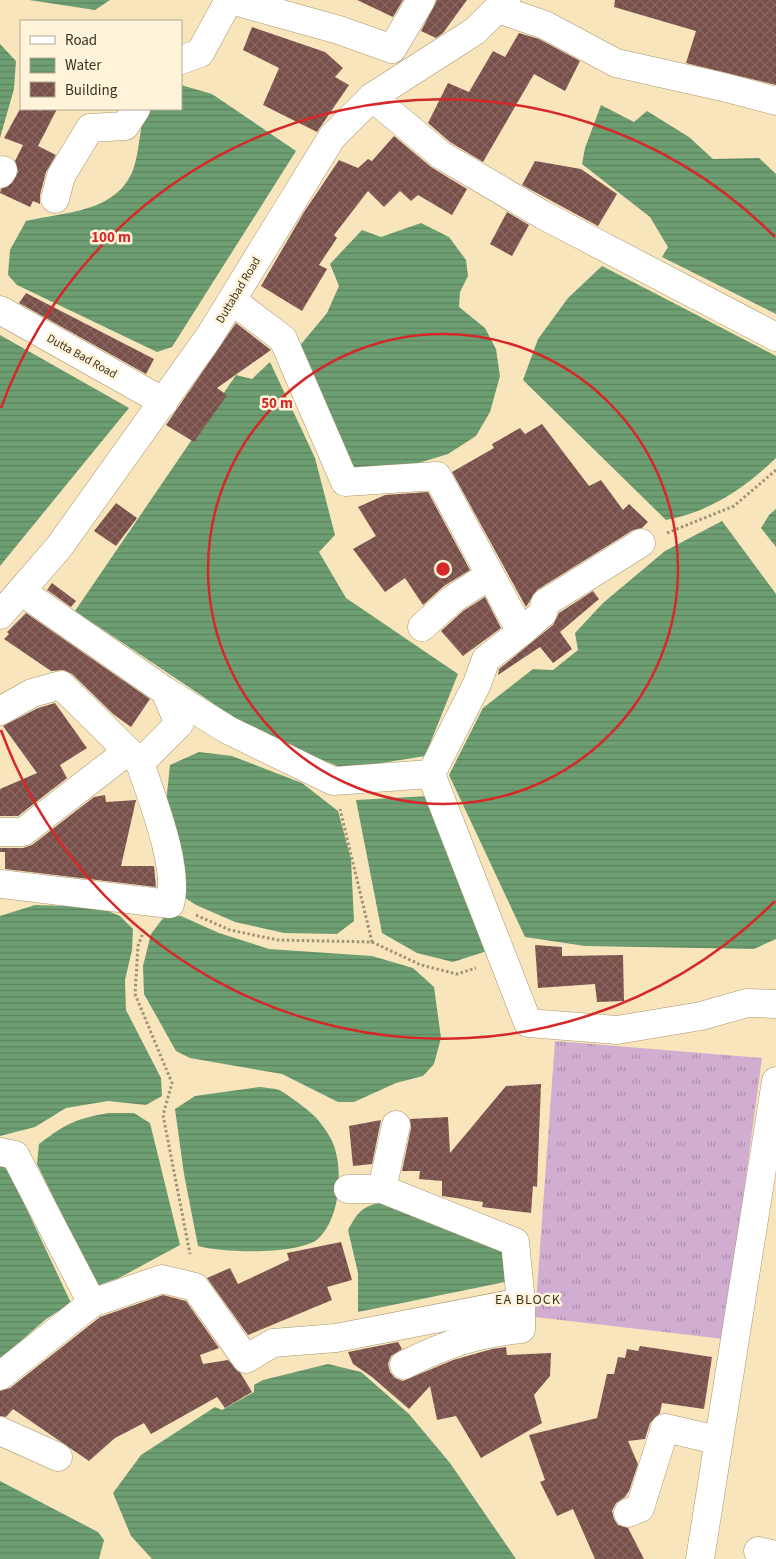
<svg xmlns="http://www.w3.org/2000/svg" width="776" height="1559" font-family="'Source Sans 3',sans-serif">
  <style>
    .grass { fill: url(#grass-tufts) }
    .water { fill: url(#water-rules) }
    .building { fill: url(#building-cross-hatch) }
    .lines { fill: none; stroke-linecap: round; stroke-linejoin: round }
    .minor-casing { stroke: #a8966f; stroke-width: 29 }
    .major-casing { stroke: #a8966f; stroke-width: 29 }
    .path { stroke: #a09274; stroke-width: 3; stroke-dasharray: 2.5 2.5; stroke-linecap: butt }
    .minor { stroke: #fff; stroke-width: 28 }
    .major { stroke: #fff; stroke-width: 28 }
    .ring { fill: none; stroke: #d62828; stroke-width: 2.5 }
    .labels { text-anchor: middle; stroke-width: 5; stroke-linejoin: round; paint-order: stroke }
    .street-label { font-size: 12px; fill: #3b3323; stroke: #fff4da }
    .neighbourhood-label { font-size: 14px; letter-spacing: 1px; fill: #3b3323; stroke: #fff4da }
    .centre { fill: #d62828; stroke: #fff4da; stroke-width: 2.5 }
    .ring-label { font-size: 15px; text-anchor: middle; font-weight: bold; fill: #d62828; stroke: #fff4da; stroke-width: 5; stroke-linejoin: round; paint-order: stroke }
  </style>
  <defs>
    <pattern id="grass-tufts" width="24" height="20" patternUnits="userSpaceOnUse" patternTransform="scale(1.25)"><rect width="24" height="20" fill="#d1aed1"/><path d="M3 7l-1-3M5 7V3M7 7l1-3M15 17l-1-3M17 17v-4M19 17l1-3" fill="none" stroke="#ab8ea9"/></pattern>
    <pattern id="water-rules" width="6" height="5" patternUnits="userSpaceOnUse" patternTransform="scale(1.25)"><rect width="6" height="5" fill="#6d9f72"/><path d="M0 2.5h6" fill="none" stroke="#5b825d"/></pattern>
    <pattern id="building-cross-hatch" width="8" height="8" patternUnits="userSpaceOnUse" patternTransform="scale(1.25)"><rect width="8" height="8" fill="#794f4a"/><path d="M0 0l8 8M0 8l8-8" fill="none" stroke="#886661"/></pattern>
  </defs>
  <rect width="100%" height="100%" fill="#f8e5bb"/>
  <polygon class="grass" points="555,1041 762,1058 724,1339 535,1317"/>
  <g class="water">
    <polygon points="29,0 110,0 95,10"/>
    <polygon points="0,44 16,61 14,89 0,138"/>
    <path d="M181,85l31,9 84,57 -124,196 -15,5 -140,-67 -9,-10 2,-25 16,-29c38,-9 90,-8 107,-51 7,-20 6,-42 13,-61h35z"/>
    <polygon points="601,105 634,122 647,111 689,137 713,159 759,158 776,174 776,314 662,257 668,247 650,217 582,164 585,148"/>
    <polygon points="421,223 449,237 466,260 468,276 460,292 459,307 485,328 496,349 500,376 490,412 476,436 448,454 402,468 352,471 297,349 327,313 339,286 330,264 362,230 381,237"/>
    <path d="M602,266l174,90v102c-31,30 -66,54 -110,62l-143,-140 15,-41 30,-41z"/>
    <polygon points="0,335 129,408 0,566"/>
    <polygon points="270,362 315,458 335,535 319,552 346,598 458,674 425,756 345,769 262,736 75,611 236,375 252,379"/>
    <polygon points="776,509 776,547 761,528 769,515"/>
    <polygon points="722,521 776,594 776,939 754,949 585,946 525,937 449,775 483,708 533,669 553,670 578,650 575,633 603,603 665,551"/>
    <polygon points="199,752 232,756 302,783 338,811 351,859 354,921 337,934 284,933 235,922 196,905 174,891 165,813 170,765"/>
    <polygon points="429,796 487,951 453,962 417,953 382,933 356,800"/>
    <polygon points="35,905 99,907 120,916 133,929 132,950 125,980 126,1010 161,1078 162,1096 146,1105 108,1101 66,1108 35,1127 0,1136 0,916"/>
    <polygon points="181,916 219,933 269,949 372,956 413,968 434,987 441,1038 434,1064 423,1076 396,1083 354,1102 338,1102 282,1074 190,1058 176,1051 144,994 143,966 151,934 164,917"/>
    <path d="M260,1087c6,1 13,1 19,3 7,3 34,23 39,30 6,7 15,20 17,29 8,26 4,71 -17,90 -20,16 -95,14 -120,7l-14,-72 -9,-65 20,-13z"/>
    <path d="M109,1113h25l16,10 30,122 -61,33 -23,8 -14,-23 -20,-48 -25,-51 2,-20c26,-20 38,-26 70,-31z"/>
    <polygon points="0,1163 3,1164 14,1182 71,1303 46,1319 0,1359"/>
    <path d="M387,1202l118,46v34l-147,30v-39l-10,-43c11,-20 15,-25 39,-28z"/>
    <polygon points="328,1364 361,1372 409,1414 450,1463 516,1559 152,1559 131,1536 113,1493 141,1455 215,1407 222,1410 254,1392 254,1385 263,1380"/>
    <polygon points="0,1481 98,1532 104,1540 99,1559 0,1559"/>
  </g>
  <g class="building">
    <polygon points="357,0 403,0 393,17"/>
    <polygon points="437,0 467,0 443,33 436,38 421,31"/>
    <polygon points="615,0 776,0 776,85 686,63 696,31 614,7"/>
    <polygon points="252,27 325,52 343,68 335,77 349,85 317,132 263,105 279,68 243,50"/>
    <polygon points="519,33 539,39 580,61 565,91 534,74 483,162 450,142 428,123 448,83 469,92 493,51 505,57"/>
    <polygon points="20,109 57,109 38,146 56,155 46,172 40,195 40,204 33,201 30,207 0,193 1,189 12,183 18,172 15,161 23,145 4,138"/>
    <polygon points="394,136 431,167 467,189 452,215 418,195 411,201 400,191 384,207 368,191 334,235 337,238 319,265 327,269 302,311 261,286 304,212 339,160 358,168 368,159 372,161"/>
    <polygon points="535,161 581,169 617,194 598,226 522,185"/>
    <polygon points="507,212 529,225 512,256 490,244"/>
    <polygon points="26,293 154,359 146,374 19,303"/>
    <polygon points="236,323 271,350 217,388 227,395 194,442 166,425"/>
    <polygon points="542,424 589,486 601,480 623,510 629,504 648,522 642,528 633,530 537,590 526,607 452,472 494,448 492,444 520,428 525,434"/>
    <polygon points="428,492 470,570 444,586 423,605 405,578 385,592 353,549 376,536 358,507 385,495"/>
    <polygon points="116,503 137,518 116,546 94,531"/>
    <polygon points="52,583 76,601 71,607 47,590"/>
    <polygon points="593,591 599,599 560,632 572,649 553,663 540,647 498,675 499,669 553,625 559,613"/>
    <polygon points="485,597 501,628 463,656 441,631 463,611"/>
    <polygon points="26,613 150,699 131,727 113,714 72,674 64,670 51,671 4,639 9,634 7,632"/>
    <polygon points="55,703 87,748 60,765 67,778 18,816 0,816 0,789 37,773 3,726 38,708"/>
    <polygon points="105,795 106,802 136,800 121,866 154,866 156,887 5,869 5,852 0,852 0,848 23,848 32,845 94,797"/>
    <polygon points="535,945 562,947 562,956 623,955 624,1001 597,1002 595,984 538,988"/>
    <polygon points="541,1084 537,1187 533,1186 531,1213 482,1207 483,1202 442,1196 442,1181 419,1179 420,1171 402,1171 411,1128 410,1119 448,1117 450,1153 506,1086"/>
    <polygon points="381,1120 372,1164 353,1166 349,1126"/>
    <polygon points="341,1242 352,1280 327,1287 332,1300 248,1335 207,1278 230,1268 238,1284 289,1260 287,1253"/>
    <polygon points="163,1295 186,1301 219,1348 200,1355 203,1364 228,1360 241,1374 252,1392 225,1408 217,1397 151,1434 144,1423 115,1438 89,1461 13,1409 6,1417 0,1416 0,1391 10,1388 100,1317"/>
    <polygon points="398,1342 402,1349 391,1356 388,1364 390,1372 395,1378 403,1381 453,1360 492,1349 506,1347 507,1355 551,1353 550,1376 534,1395 542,1423 481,1458 456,1416 437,1420 430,1386 409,1409 372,1377 353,1364 348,1352"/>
    <polygon points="640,1346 712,1357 704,1409 662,1403 660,1413 650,1423 645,1439 628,1441 638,1464 629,1491 625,1497 616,1503 612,1511 614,1519 618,1525 628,1528 644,1559 595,1559 573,1509 557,1516 540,1482 545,1480 529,1435 597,1418 607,1374 614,1374 618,1357 625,1358 627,1349 638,1351"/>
  </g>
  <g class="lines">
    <g class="minor-casing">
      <g id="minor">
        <polyline points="231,0 339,30 392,49 421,0"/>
        <polyline points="498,9 545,25 616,63 723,87 776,101"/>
        <polyline points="181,60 200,53 229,0"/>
        <polyline points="372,97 441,155 543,215 776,337"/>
        <polyline points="0,174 3,170"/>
        <polyline points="55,199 61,176 90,128 125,126 136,109"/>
        <polyline points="233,301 283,339 345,482 437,476 521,632 543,613 545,603 641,543"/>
        <polyline points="0,310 164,402"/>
        <polyline points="21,591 165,691 228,730 333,781 431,774 477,684 486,659 521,632"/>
        <polyline points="422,627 453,599 490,575"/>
        <polyline points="0,711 32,693 61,685 140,763 179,724 165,691"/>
        <polyline points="431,774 528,1023 617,1030 701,1016 747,1003 776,1004"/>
        <polyline points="0,832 23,832 128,751"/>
        <path d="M0,884l170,20c10,-36 -18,-105 -30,-141"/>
        <polyline points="0,1152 15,1155 92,1303 162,1279 195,1287 246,1359 273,1343 336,1338 521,1302"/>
        <path d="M348,1189h34l133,53 6,60v27c-47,5 -75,15 -117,36"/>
        <polyline points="382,1189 396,1125"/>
        <polyline points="0,1376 92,1303"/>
        <polyline points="0,1431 58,1457"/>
        <polyline points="628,1513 640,1508 665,1428 717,1440"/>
        <polyline points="758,1551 776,1555"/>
        <polyline points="700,1559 776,1081"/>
      </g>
    </g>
    <g class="major-casing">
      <polyline id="major" points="0,615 59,547 209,337 332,137 372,97 475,31 506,0"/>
    </g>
    <g class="path">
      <polyline points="667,533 734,506 776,470"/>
      <polyline points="196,915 230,930 278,940 372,942 340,809"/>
      <polyline points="144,930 138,946 135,994 172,1083 163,1115 190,1254"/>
      <polyline points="372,942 421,965 457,974 476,968"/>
    </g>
    <use href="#minor" class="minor"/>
    <use href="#major" class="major"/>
  </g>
  <g class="ring">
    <circle cx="443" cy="569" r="235"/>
    <path d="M775 901A470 470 0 0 1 1 730M1 408A470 470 0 0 1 775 237"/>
  </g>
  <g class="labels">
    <g class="street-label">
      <text transform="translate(238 290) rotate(-59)" y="4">Duttabad Road</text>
      <text transform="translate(82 356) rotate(29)" y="4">Dutta Bad Road</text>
    </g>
    <g class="neighbourhood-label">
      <text x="528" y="1304">EA BLOCK</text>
    </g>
  </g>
  <circle cx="443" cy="569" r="8" class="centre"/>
  <g class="ring-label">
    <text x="111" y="242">100 m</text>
    <text x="277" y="408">50 m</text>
  </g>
  <rect x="20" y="20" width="162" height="90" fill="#fff4da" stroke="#b1a791"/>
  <rect x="30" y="36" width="25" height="8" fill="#ffffff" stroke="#b1a791"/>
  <text x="65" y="45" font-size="15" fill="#3b3323">Road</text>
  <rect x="30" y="58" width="25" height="15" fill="url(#water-rules)" stroke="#b1a791"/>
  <text x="65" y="70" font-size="15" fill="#3b3323">Water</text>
  <rect x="30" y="82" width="25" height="15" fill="url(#building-cross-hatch)" stroke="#b1a791"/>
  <text x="65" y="95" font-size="15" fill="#3b3323">Building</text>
</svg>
